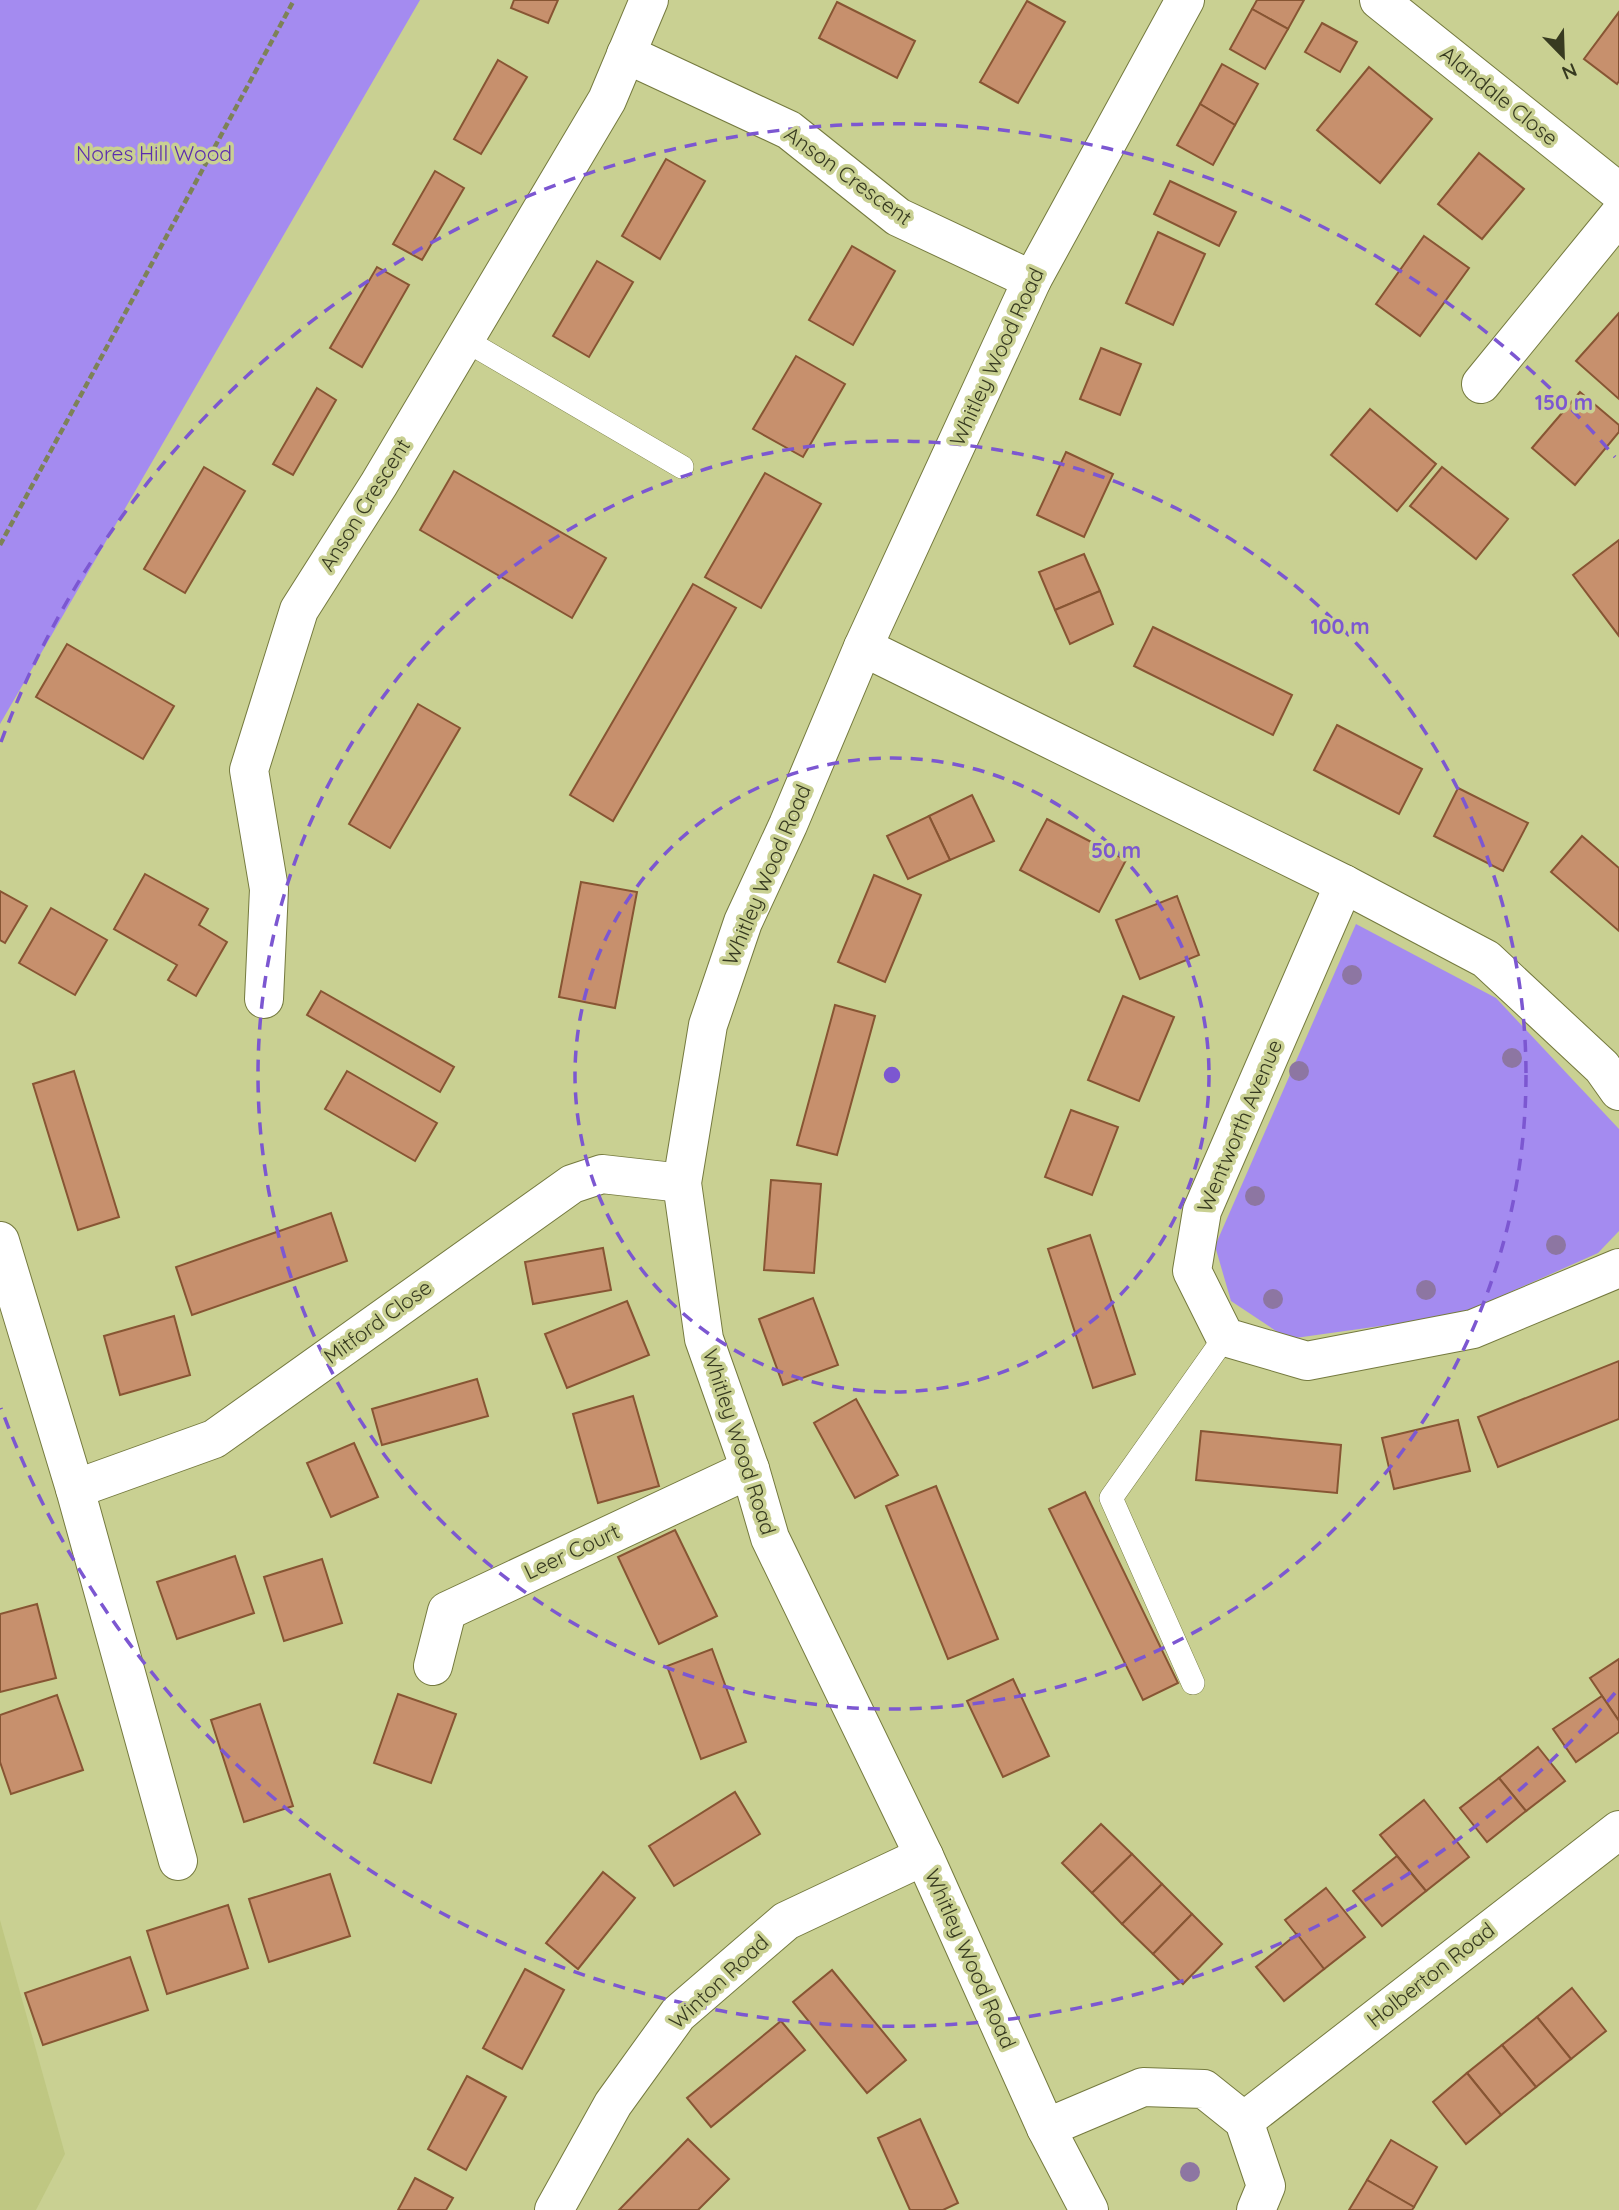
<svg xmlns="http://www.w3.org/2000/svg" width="1619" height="2210" font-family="Quicksand,sans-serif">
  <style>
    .built { fill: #bfc782 }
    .green { fill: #a48bf0 }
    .building { fill: #c7906d; stroke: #875533; stroke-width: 2 }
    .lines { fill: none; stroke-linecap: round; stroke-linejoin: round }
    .lane-casing { stroke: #757a3f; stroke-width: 24 }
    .street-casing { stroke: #757a3f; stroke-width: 40 }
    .secondary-casing { stroke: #757a3f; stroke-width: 40 }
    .path { stroke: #7d8257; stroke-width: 4.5; stroke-dasharray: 7 3.5; stroke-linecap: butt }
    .lane { stroke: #fff; stroke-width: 23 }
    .street { stroke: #fff; stroke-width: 38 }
    .secondary { stroke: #fff; stroke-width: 38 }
    .tree { fill: #8d76a2 }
    .ring { fill: none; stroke: #7c57d1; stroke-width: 3.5; stroke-dasharray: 12 9 }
    .labels { text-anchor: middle; stroke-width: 7; stroke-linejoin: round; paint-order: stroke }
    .street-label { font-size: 21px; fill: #373a20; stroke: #c9d092 }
    .park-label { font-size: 21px; fill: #5c2caf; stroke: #c9d092 }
    .centre { fill: #7c57d1; stroke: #c9d092; stroke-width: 3.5 }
    .ring-label { font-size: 21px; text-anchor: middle; font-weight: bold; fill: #7c57d1; stroke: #c9d092; stroke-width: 7; stroke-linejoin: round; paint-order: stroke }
  </style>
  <rect width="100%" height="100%" fill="#c9d092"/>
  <polygon class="built" points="0,1920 65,2154 36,2210 0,2210"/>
  <g class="green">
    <polygon points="0,0 420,0 0,724"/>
    <polygon points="1356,924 1496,998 1619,1129 1619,1231 1598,1253 1459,1315 1288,1339 1231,1301 1215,1246"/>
  </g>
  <g class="building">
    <polygon points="514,0 558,0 548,23 511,8"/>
    <polygon points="1257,0 1304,0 1288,29 1252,9"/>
    <polygon points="1027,1 1065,22 1018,103 980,82"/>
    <polygon points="837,2 915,41 897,78 819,38"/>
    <polygon points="1252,9 1288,29 1265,69 1230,49"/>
    <polygon points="1619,12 1619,81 1617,84 1584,59"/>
    <polygon points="1322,23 1357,42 1340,72 1305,52"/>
    <polygon points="498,60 527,77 481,154 454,139"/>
    <polygon points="1222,64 1258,84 1235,125 1200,104"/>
    <polygon points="1369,67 1432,119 1380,183 1317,130"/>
    <polygon points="1200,104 1235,125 1213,165 1177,145"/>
    <polygon points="1479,153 1524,189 1482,239 1438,204"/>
    <polygon points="666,159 705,181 660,259 622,236"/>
    <polygon points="435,171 464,188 422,260 393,244"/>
    <polygon points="1170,181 1236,212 1219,246 1154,214"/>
    <polygon points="1158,232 1205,254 1173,325 1126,303"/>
    <polygon points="1424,236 1469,268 1420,336 1376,304"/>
    <polygon points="852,246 895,271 853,345 809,320"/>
    <polygon points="597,261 633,282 589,357 553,336"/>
    <polygon points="377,267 409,285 362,367 330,348"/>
    <polygon points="1619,313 1619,399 1576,361"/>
    <polygon points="1101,348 1141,364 1120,415 1080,399"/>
    <polygon points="796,356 845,384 803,457 753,429"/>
    <polygon points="317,388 336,400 293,475 273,464"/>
    <polygon points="1580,392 1619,425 1619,432 1575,485 1532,448"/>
    <polygon points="1370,409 1436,464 1397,511 1331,455"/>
    <polygon points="1066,452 1113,474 1084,537 1037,515"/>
    <polygon points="204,467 245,491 185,593 144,569"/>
    <polygon points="1442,467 1508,519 1476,559 1410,506"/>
    <polygon points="454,471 606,558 572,618 420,530"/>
    <polygon points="765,473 821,504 761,608 705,577"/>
    <polygon points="1619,540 1619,636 1573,575"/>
    <polygon points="1084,554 1100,591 1055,610 1039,572"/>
    <polygon points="693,584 736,608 613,821 570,795"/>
    <polygon points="1100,591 1113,624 1070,644 1055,610"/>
    <polygon points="1153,627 1292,695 1273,735 1134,666"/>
    <polygon points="67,644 174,706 143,759 36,697"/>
    <polygon points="418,704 460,728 390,848 349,824"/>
    <polygon points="1337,725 1422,769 1399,814 1314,770"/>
    <polygon points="1458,788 1528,823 1503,871 1434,836"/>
    <polygon points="972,795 994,841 950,860 929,816"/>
    <polygon points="929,816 950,860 908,879 887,836"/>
    <polygon points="1047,819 1126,860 1099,912 1020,870"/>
    <polygon points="1582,836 1619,868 1619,931 1551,872"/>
    <polygon points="145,874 208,909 199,925 227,942 196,996 168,980 177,965 114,929"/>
    <polygon points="874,875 921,895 885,982 838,962"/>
    <polygon points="581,882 637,892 615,1008 559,997"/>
    <polygon points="0,891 27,906 5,943 0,940"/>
    <polygon points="1177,896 1199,955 1140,979 1116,920"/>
    <polygon points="51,908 107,940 75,995 19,963"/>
    <polygon points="321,991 454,1067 440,1092 307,1015"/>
    <polygon points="1123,996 1174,1017 1139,1101 1088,1080"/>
    <polygon points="835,1005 875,1016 837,1155 797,1145"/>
    <polygon points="74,1071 119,1217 78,1230 33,1084"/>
    <polygon points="347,1071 437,1123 415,1161 325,1109"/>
    <polygon points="1071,1110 1118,1127 1092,1195 1045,1177"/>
    <polygon points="771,1180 821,1184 814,1273 764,1270"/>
    <polygon points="331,1213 347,1261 192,1315 176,1267"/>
    <polygon points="1090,1235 1135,1374 1093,1388 1048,1249"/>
    <polygon points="603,1248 611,1290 533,1304 525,1262"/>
    <polygon points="813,1298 838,1365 783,1385 759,1319"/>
    <polygon points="627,1301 649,1355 567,1388 545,1334"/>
    <polygon points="174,1316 190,1375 120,1395 104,1336"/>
    <polygon points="1619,1361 1619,1419 1498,1467 1478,1417"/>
    <polygon points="477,1379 488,1416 382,1445 372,1409"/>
    <polygon points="633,1396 659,1486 598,1503 573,1414"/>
    <polygon points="856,1399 898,1475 855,1498 814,1423"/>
    <polygon points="1458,1420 1470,1471 1394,1489 1382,1438"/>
    <polygon points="1201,1431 1341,1445 1337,1493 1196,1480"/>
    <polygon points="354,1443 378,1497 331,1517 307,1463"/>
    <polygon points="936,1486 998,1639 948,1659 886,1506"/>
    <polygon points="1085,1492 1178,1683 1143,1700 1049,1509"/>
    <polygon points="675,1530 717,1616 659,1644 618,1557"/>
    <polygon points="235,1556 254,1613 177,1639 157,1582"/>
    <polygon points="322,1559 342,1623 284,1641 264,1577"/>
    <polygon points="37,1604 56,1678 0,1692 0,1614"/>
    <polygon points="712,1649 746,1742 701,1759 667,1666"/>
    <polygon points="1619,1659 1619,1721 1590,1678"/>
    <polygon points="1013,1679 1049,1756 1003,1777 967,1701"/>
    <polygon points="398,1694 456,1714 431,1783 374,1763"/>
    <polygon points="57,1695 83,1770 11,1794 0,1762 0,1715"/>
    <polygon points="1602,1696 1619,1721 1619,1732 1576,1762 1553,1729"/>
    <polygon points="260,1704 293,1806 244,1822 211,1720"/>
    <polygon points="1538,1747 1565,1781 1526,1811 1499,1778"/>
    <polygon points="1499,1778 1526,1811 1487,1842 1460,1808"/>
    <polygon points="735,1792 760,1834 674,1886 649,1846"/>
    <polygon points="1424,1800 1469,1857 1426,1891 1380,1835"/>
    <polygon points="1101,1824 1132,1854 1092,1893 1062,1863"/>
    <polygon points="1132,1854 1162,1884 1122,1924 1092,1893"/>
    <polygon points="1397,1856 1426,1891 1382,1926 1353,1891"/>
    <polygon points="603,1872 635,1898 578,1969 546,1943"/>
    <polygon points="330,1874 350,1936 269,1962 249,1899"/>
    <polygon points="1162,1884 1192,1914 1153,1954 1122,1924"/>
    <polygon points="1326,1888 1365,1937 1324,1969 1285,1920"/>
    <polygon points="228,1905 248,1968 167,1994 147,1931"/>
    <polygon points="1192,1914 1222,1944 1183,1984 1153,1954"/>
    <polygon points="1297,1934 1324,1969 1284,2001 1256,1967"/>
    <polygon points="130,1957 148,2010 43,2045 25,1993"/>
    <polygon points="525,1969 564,1990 522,2069 483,2048"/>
    <polygon points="832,1970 906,2060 867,2093 793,2002"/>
    <polygon points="1572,1988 1606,2031 1571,2059 1537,2017"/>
    <polygon points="1537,2017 1571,2059 1536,2087 1502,2045"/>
    <polygon points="781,2021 805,2050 711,2127 687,2098"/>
    <polygon points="1502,2045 1536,2087 1501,2115 1467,2073"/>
    <polygon points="1467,2073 1501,2115 1466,2144 1433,2102"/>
    <polygon points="467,2076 506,2097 466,2170 428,2149"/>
    <polygon points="920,2119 958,2203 943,2210 910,2210 878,2138"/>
    <polygon points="688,2139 729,2179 698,2210 619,2210"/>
    <polygon points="1391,2140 1437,2167 1414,2207 1367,2180"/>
    <polygon points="415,2178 453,2198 446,2210 398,2210"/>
    <polygon points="1367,2180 1414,2207 1412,2210 1349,2210"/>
  </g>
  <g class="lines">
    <g class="lane-casing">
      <g id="lane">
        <polyline points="465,340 682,467"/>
        <polyline points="1193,1683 1111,1498 1225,1337"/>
      </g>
    </g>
    <g class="street-casing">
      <g id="street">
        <polyline points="1379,0 1619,192"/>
        <polyline points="626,54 789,130 898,217 1032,280"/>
        <polyline points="1481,384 1619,215"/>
        <polyline points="863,647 1344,884 1486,959 1602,1067 1619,1091"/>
        <polyline points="1344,884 1202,1211 1192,1271 1225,1337 1307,1361 1473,1329 1619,1268"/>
        <polyline points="264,999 269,889 249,770 299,610 379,484 607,100 649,0"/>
        <polyline points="0,1241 75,1489 178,1861"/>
        <polyline points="75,1489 214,1439 572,1184 602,1174 682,1183"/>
        <polyline points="433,1666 447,1611 750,1469"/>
        <polyline points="1244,2121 1619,1830"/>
        <polyline points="1046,2128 1143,2087 1204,2089 1244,2121 1266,2186 1256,2210"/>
        <polyline points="554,2210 613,2104 678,2014 786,1921 924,1856"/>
      </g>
    </g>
    <g class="secondary-casing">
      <polyline id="secondary" points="1089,2210 1046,2128 924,1856 770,1538 750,1469 704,1339 682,1183 708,1025 743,922 788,825 863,647 1032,280 1185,0"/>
    </g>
    <polyline class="path" points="0,545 294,0"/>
    <use href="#lane" class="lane"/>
    <use href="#street" class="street"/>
    <use href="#secondary" class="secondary"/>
  </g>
  <g class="tree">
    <circle cx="1352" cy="975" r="10"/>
    <circle cx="1512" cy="1058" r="10"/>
    <circle cx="1299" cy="1071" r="10"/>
    <circle cx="1255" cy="1196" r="10"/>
    <circle cx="1556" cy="1245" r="10"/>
    <circle cx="1426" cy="1290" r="10"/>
    <circle cx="1273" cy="1299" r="10"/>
    <circle cx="1190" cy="2172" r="10"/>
  </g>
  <g class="ring">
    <circle cx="892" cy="1075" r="317"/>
    <circle cx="892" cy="1075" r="634"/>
    <path d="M1615 1693A951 951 0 0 1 1 1408M1 742A951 951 0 0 1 1615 457"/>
  </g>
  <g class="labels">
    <g class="street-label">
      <text transform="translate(1499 96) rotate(39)" y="7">Alandale Close</text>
      <text transform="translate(848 176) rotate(36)" y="7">Anson Crescent</text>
      <text transform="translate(997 357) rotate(-65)" y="7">Whitley Wood Road</text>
      <text transform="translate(365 505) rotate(-58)" y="7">Anson Crescent</text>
      <text transform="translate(767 875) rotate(-67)" y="7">Whitley Wood Road</text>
      <text transform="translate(1240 1126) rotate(-67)" y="7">Wentworth Avenue</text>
      <text transform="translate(378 1322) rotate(-36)" y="7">Mitford Close</text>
      <text transform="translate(739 1442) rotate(72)" y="7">Whitley Wood Road</text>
      <text transform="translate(572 1552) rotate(-25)" y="7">Leer Court</text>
      <text transform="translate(970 1959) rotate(66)" y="7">Whitley Wood Road</text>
      <text transform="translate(1431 1975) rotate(-38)" y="7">Holberton Road</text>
      <text transform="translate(719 1982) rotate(-43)" y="7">Winton Road</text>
    </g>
    <g class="park-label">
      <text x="154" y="161">Nores Hill Wood</text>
    </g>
  </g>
  <circle cx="892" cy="1075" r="10" class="centre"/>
  <g class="ring-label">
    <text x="1564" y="410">150 m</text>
    <text x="1340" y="634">100 m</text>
    <text x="1116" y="858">50 m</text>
  </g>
  <g transform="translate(1563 56) rotate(157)" stroke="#c9d092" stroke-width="5" paint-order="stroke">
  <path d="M0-5L12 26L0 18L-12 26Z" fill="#373a20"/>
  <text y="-10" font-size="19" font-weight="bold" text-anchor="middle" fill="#373a20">N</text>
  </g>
</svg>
